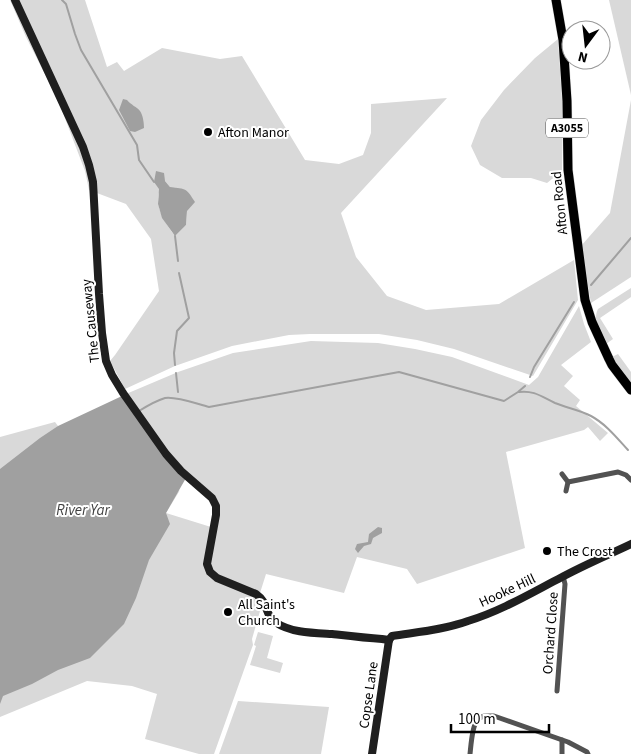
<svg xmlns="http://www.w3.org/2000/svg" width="631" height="754" font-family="'Source Sans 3',sans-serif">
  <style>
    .green { fill: #d9d9d9; fill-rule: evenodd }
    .water { fill: #a0a0a0 }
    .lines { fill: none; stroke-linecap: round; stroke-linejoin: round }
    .stream { stroke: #a0a0a0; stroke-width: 2 }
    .primary-casing { stroke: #dbdbdb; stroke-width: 10 }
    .street { stroke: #525252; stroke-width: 5 }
    .secondary { stroke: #1f1f1f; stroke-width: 8 }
    .primary { stroke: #000; stroke-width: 9 }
    .poi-dot { fill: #000; stroke: #fff; stroke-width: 2 }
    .labels { text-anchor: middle; stroke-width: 4; stroke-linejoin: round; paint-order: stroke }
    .shield { fill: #fff; stroke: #4c4c4c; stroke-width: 1 }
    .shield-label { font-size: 12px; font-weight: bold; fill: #000 }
    .poi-label { font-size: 14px; fill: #000; stroke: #fff; text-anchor: start }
    .street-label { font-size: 14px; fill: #000; stroke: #fff }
    .water-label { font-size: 15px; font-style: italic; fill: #414141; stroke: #fff }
  </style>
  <rect width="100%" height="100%" fill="#fff"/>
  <g class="green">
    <path d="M10,0h75l22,67 10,-5 7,9 38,-23 58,11 22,-3 63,104 34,4 24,-9 8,-22v-29l76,-6 -106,115 15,44 31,39 39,14 73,-6 75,-44 4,40 -45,76 -79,-27 -37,-9 -38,-6h-69l-21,1 -57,11 -57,20 -50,23 -15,-28 5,-6 44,-64 -8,-52 -25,-35 -37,-14 -4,-19 -27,-71 -32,-63zM165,181l5,6 12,2 5,22 -1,14 -11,11c-13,-17 -25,-36 -10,-55z"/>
    <polygon points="609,0 631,0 631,95"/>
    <polygon points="558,39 562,100 562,171 547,183 531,178 502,178 480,165 471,146 481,120 504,90 535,58"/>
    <polygon points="631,100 631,277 591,303 581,246 610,213"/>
    <path d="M631,288v9l-31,21 13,21 -7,5c-5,-11 -14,-23 -8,-35z"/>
    <polygon points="579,306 584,324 591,342 561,365 573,376 564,386 580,400 576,406 608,433 600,441 588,427 584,430 506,452 525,548 417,584 407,569 357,557 344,593 266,574 260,593 213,572 210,563 219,506 178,465 126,394 178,372 233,353 311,341 378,343 415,349 452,357 529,385 538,377"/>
    <polygon points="618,354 631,372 631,383 612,357"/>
    <polygon points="55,422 58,426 50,447 0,485 0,437"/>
    <polygon points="180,490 166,513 211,527 206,572 256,597 262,604 252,639 253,645 250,653 214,754 199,754 145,739 157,694 132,686 87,681 0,717 0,643"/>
    <polygon points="258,632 273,636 267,658 283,663 280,673 250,665 256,646 254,645"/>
    <polygon points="238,701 329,707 321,754 219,754"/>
  </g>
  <g class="water">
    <path d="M123,99l4,1c4,5 10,7 13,11 3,4 4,12 4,17l-9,4 -5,-1 -11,-21z"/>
    <path d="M156,171l8,2 1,8 5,6c17,2 16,1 25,15l-8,9 -1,14 -11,11 -13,-18 -4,-14 1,-15 -5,-7z"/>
    <polygon points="122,396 186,478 166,513 170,524 149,560 136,598 124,624 90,658 58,670 32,684 3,696 0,704 0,469 40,438 58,426"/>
    <polygon points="378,527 382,528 382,533 373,538 371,544 364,546 358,553 355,549 357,544 368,542 369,534"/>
  </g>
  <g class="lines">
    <g class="stream">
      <polyline points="62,0 66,4 75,34 81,50 137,145 139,160 154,182"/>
      <polyline points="175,236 178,261"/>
      <polyline points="591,285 631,238"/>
      <polyline points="175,365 174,353 177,331 189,318 179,273"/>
      <polyline points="176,373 178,392"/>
      <polyline points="530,377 534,367 574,302"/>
      <path d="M519,392c15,-2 23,5 36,11 12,5 25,7 36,13 15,8 26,22 37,34"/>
      <path d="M139,411c8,-5 16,-10 26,-13 11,-2 32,6 44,9l190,-35 105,29 14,-9 7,-6"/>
    </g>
    <g class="primary-casing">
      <polyline id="primary" points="556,0 563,40 567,101 568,170 585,300 592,322 609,359 612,365 631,390"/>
    </g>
    <g class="street">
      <polyline points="562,474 568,482 566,491"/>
      <polyline points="568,482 618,472 626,475 631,480"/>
      <polyline points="557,691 565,584 563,576"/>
      <polyline points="562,740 562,754"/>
      <path d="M470,754c1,-9 2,-27 7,-34 4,-5 11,-4 17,-4l74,26 19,10 1,2"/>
    </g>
    <g class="secondary">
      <path d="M15,0l68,147 6,18 4,17 6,112 3,39 4,28 6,14 11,18 43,61 15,17 31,27 4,8v9l-9,49 3,8 7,6 39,16c13,9 8,20 19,28 16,11 38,11 57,12 17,2 33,4 50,5l7,1"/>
      <path d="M389,640l3,-4c25,-4 51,-6 76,-15 33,-10 63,-28 94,-44 22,-12 46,-22 69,-33"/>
      <polyline points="372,754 389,640"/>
    </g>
    <use href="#primary" class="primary"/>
  </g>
  <g class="poi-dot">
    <circle cx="208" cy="132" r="5"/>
    <circle cx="547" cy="551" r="5"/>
    <circle cx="228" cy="612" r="5"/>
  </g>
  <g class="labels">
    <rect class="shield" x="546" y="118.5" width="42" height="19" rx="4"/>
    <g class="shield-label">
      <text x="567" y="132">A3055</text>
    </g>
    <g class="poi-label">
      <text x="218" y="137">Afton Manor</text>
      <text x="557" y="556">The Crost</text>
      <text x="238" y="609">All Saint's<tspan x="238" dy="16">Church</tspan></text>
    </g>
    <g class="street-label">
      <text transform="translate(559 203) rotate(-96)" y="5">Afton Road</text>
      <text transform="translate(90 321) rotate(-96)" y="5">The Causeway</text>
      <text transform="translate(507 590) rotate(-25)" y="5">Hooke Hill</text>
      <text transform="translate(550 633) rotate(-86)" y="5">Orchard Close</text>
      <text transform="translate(368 695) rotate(-82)" y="5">Copse Lane</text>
    </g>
    <g class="water-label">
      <text x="83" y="515">River Yar</text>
    </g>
  </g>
  <g transform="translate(586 45) rotate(195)"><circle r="24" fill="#ffffff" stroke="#999999"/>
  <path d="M0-4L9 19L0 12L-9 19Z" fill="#000000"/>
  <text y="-8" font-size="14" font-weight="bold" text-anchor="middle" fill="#000000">N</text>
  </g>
  <path d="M451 724v8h98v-8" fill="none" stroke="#000000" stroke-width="2.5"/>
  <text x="458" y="724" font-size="15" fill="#000000" stroke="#ffffff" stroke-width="4" paint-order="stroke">100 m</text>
</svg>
